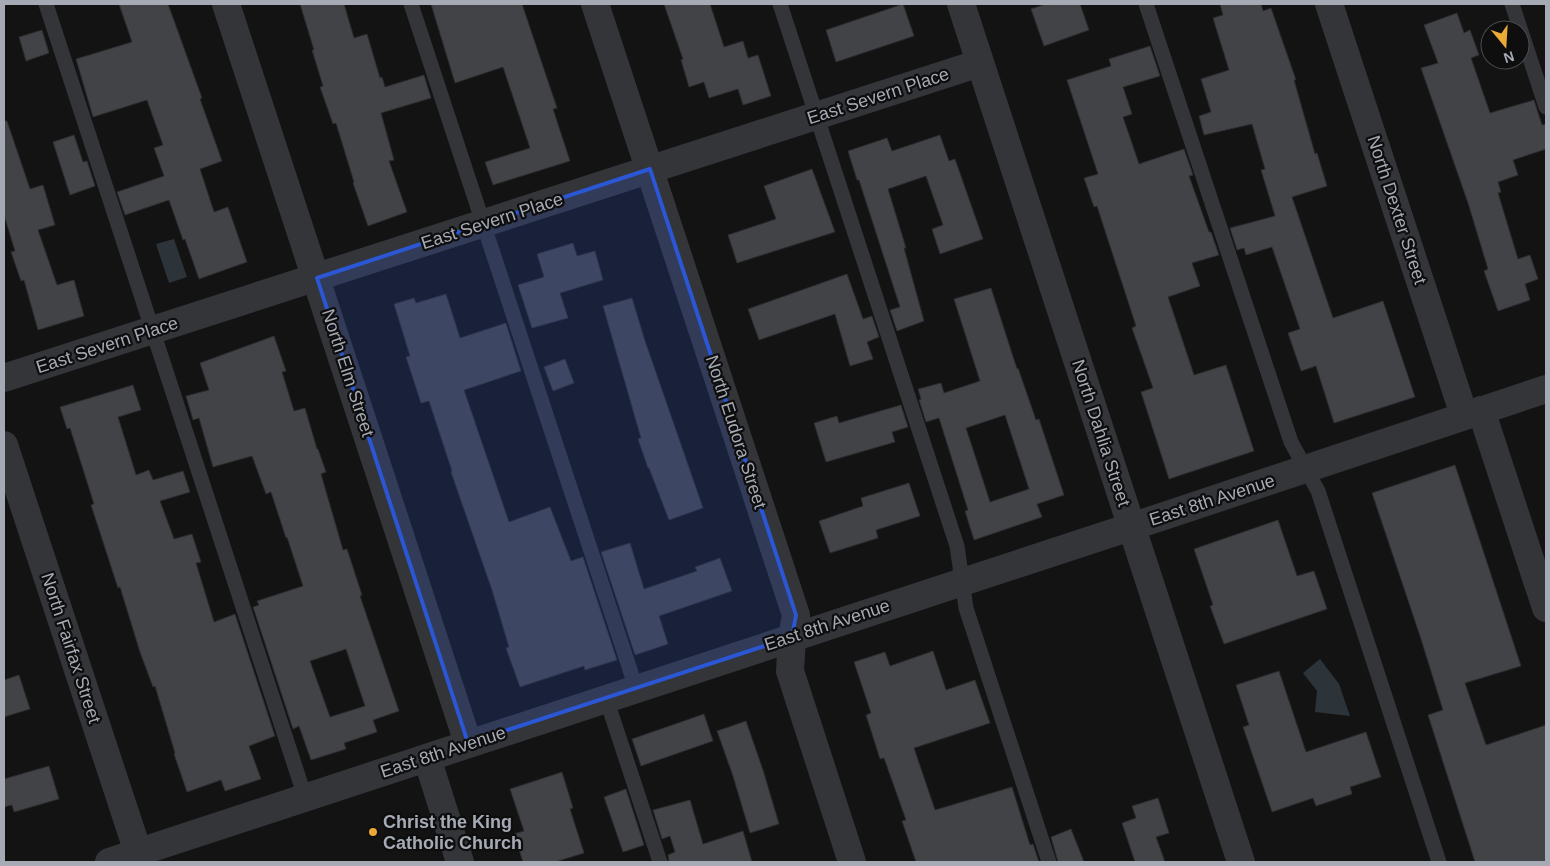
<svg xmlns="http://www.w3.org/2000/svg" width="1550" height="866" font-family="Arial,sans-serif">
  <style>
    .water { fill: #2c343a }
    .building { fill: #424347; stroke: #2d2d30; fill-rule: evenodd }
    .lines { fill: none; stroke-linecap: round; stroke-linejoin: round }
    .service { stroke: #343539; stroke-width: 15 }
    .minor { stroke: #343539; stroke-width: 28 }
    .tertiary { stroke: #343539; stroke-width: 28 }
    .marked { fill: #2b57d4; fill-opacity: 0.2; stroke: #2b57d4; stroke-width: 4; stroke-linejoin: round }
    .poi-dot { fill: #eba935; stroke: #0e0e0f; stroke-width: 2 }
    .labels { text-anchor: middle; stroke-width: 4.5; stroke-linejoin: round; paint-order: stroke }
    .street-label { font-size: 18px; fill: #a5aab4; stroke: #0e0e0f }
    .poi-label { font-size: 18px; font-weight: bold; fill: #a5aab4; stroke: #0e0e0f; text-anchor: start }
  </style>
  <rect width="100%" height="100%" fill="#131314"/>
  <g class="water">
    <polygon points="174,239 187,277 169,283 156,244"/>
    <polygon points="1320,659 1339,684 1350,716 1315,712 1317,691 1303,673"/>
  </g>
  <g class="building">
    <polygon points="119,4 168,4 202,98 200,99 222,161 200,169 214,212 228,207 247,262 199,279 185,239 183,240 169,200 125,215 117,192 164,176 154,148 163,145 147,100 93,117 76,59 132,42"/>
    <polygon points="300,4 344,4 354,38 367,34 380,78 382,77 385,87 424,75 431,98 381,113 394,160 389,161 407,212 368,226 353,183 354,182 336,123 333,124 320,87 323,86 312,50 314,50"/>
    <polygon points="431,4 522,4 557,108 553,109 570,161 493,185 485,162 530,148 503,67 455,83"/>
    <polygon points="664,4 710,4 724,47 743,41 748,58 758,55 771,96 743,105 738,89 709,98 704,82 689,87 681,60 683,59"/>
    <polygon points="903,4 914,36 836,62 826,30"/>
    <polygon points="1046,4 1080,4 1089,30 1044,46 1031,9"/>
    <polygon points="1220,4 1261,4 1263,11 1271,8 1296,80 1294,80 1315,154 1317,153 1327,186 1292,197 1333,318 1383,301 1415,397 1334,423 1316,366 1301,371 1288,333 1300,329 1272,247 1246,255 1244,248 1237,250 1230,228 1275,216 1261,170 1265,169 1252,124 1204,135 1199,116 1211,112 1201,79 1229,70 1213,18 1223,15"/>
    <polygon points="1457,13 1464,33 1470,30 1479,55 1471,58 1490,113 1534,100 1542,125 1546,124 1546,149 1513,160 1518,175 1498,182 1501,192 1498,193 1518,259 1530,255 1538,279 1525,284 1530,300 1498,311 1484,271 1488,269 1468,203 1421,68 1438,63 1424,25"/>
    <polygon points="42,30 49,53 26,61 19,37"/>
    <polygon points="1150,46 1160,76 1123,87 1132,114 1123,117 1139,164 1184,149 1193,175 1189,176 1209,232 1211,232 1219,255 1192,263 1200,286 1168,297 1194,375 1226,365 1254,451 1169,479 1141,392 1153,388 1132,328 1136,326 1097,206 1094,207 1084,178 1098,174 1067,80 1111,66 1109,59"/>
    <polygon points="4,121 7,121 30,189 43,185 55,225 38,230 57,285 74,280 84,316 38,330 24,280 21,281 11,252 15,251 4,215"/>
    <polygon points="74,135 83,162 87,161 95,186 70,195 53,142"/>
    <polygon points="940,135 949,161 955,159 983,239 940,254 932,229 943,225 926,176 888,189 906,248 904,248 924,321 897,331 890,310 900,307 859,180 857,180 848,151 887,138 892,151"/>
    <polygon points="812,169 835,232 737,263 728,235 776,219 764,186"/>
    <polygon points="573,243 577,256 595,251 603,280 560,293 568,318 532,328 518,285 544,277 537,254"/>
    <polygon points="847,274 863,319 872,316 879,337 867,342 873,359 850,366 835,314 759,340 748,309"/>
    <path d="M991,288l26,81 1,-1 18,52 3,-1 25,76 -27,9 5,13 -68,23 -9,-29 3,-1 -29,-92 -13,4 -7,-22 2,-1 -3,-10 23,-6 3,10 36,-12 -26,-82zM1005,415l24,74 -39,13 -24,-74z"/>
    <polygon points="446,294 460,338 506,323 521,371 464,390 509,522 550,507 571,561 583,557 617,660 585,670 584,666 520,687 506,648 509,647 492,590 451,472 452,471 429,401 421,403 406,357 410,356 394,304 414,298 416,303"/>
    <polygon points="632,298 645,341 703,508 669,520 649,468 648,468 638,439 641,438 603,306"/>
    <path d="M274,336l12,35 -4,1 12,39 11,-3 12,41h1l8,23 -5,2 22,76 4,-1 15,46 -2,1 39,115 -26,9 4,12 -33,11 2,6 -35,11 -12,-34 -6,3 -40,-122 6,-2 -2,-4 46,-15 -16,-49 -1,1 -15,-46 -5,2 -14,-38 -39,11 -14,-49 -6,2 -7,-24 23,-6 -9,-27zM346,649l19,57 -35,11 -20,-56z"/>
    <polygon points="565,359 574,383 553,391 544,367"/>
    <polygon points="133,385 141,410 118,417 136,475 149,470 153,480 183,471 190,492 160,501 174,539 192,534 201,562 196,563 214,622 235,614 275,736 249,746 261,779 225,791 221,780 187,792 174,754 175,753 155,686 153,687 140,652 120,587 118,588 91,505 94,504 70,428 67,429 60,407"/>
    <polygon points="901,405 908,427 892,432 895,442 826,462 814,423 837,416 839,423"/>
    <polygon points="1455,465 1521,666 1465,683 1486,745 1546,725 1546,862 1475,862 1428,715 1443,710 1421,639 1372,493"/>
    <polygon points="909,483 920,516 876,530 878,538 830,553 819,521 863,506 861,498"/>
    <polygon points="1278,520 1297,576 1314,571 1327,609 1224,644 1210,606 1213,605 1194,549"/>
    <polygon points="630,543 644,589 697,571 695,567 720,558 732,591 659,616 668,644 635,655 601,552"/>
    <polygon points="933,651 946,690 975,680 990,723 914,748 935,810 1012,787 1030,845 1033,844 1039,862 916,862 902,821 906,820 884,758 880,759 866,715 871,713 854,662 885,652 890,666"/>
    <polygon points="1279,671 1306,752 1366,732 1381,777 1350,787 1352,794 1316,806 1313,798 1272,812 1243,727 1249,725 1236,685"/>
    <polygon points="19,675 30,709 4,717 4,680"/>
    <polygon points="704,714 713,741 641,766 632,739"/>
    <polygon points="746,721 763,770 779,824 750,833 733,776 717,731"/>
    <polygon points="49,766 59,799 14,812 12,805 4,807 4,779"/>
    <polygon points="562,772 573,808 570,809 584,853 555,862 523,862 514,834 524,831 510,789"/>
    <polygon points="626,789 644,845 623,852 604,797"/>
    <polygon points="1158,798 1169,833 1156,837 1165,862 1135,862 1122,823 1136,818 1132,806"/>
    <polygon points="690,800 703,844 743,831 752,862 669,862 668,855 675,852 670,836 662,839 653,810"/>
    <polygon points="1071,829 1084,862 1058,862 1051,837"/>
  </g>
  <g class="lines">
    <g class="service">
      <polyline points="46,4 305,797"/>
      <polyline points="411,4 636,688"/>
      <polyline points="780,4 957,546 966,608 1049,862"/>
      <polyline points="1146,4 1291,442 1318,491 1439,862"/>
      <polyline points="1512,4 1546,107"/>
      <polyline points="606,698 660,862"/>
    </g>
    <g class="minor">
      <polyline points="226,4 468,743"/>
      <polyline points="595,4 796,615 792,637 790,671 852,862"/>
      <polyline points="961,4 1241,862"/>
      <polyline points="1329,4 1464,415"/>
      <polyline points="4,378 980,63"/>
      <polyline points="1481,410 1546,608"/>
      <polyline points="4,445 138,852"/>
      <polyline points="427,758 460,862"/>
    </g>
    <polyline class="tertiary" points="109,862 1164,516 1546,389"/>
  </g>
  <path class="marked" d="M650,169l146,446 -4,22 -324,106 -151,-465z"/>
  <circle class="poi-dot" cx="373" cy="832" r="5"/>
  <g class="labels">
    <g class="street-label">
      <text transform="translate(878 96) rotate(-18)" y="6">East Severn Place</text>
      <text transform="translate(1397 210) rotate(72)" y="6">North Dexter Street</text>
      <text transform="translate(492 221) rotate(-18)" y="6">East Severn Place</text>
      <text transform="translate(107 345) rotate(-18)" y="6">East Severn Place</text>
      <text transform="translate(348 373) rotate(72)" y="6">North Elm Street</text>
      <text transform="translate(736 432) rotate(72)" y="6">North Eudora Street</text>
      <text transform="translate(1101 433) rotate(72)" y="6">North Dahlia Street</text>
      <text transform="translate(1212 500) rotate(-18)" y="6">East 8th Avenue</text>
      <text transform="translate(827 625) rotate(-18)" y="6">East 8th Avenue</text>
      <text transform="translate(71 648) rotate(72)" y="6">North Fairfax Street</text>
      <text transform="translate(443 752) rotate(-18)" y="6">East 8th Avenue</text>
    </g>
    <g class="poi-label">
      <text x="383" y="828">Christ the King<tspan x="383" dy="21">Catholic Church</tspan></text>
    </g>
  </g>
  <rect width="1550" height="866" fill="none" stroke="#a5aab4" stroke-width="10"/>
  <g transform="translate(1505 45) rotate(162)"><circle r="24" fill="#0e0e0f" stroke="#4a4c51"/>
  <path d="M0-4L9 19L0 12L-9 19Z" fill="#eba935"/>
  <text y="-8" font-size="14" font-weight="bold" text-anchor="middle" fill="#a5aab4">N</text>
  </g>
</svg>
